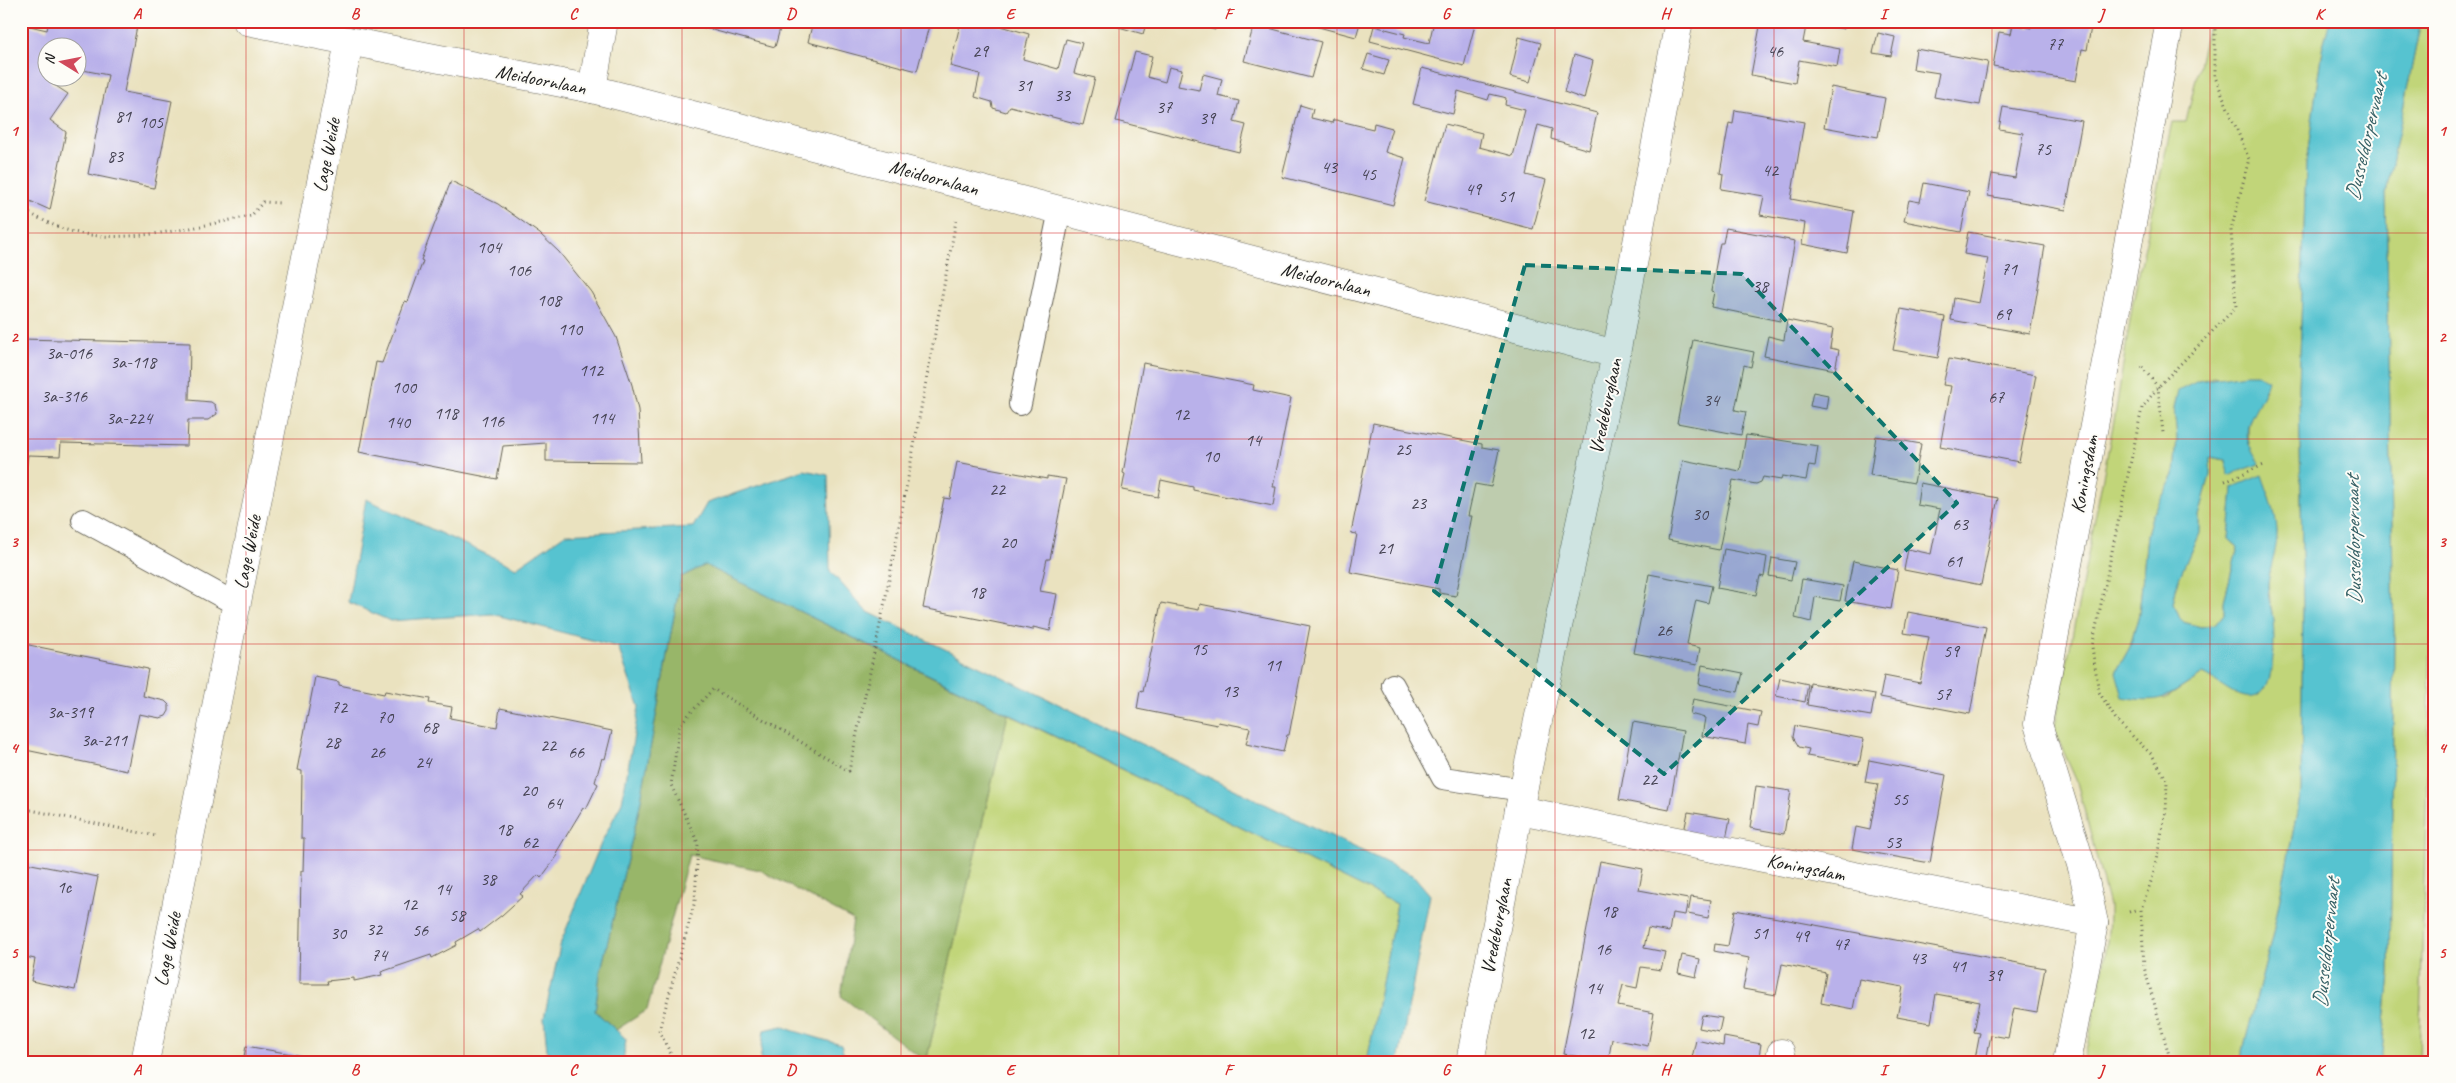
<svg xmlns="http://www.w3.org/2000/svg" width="2456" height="1083" font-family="Caveat,sans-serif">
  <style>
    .green { fill: #c1d579; stroke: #6e784a; fill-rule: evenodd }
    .forest { fill: #98b669; stroke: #5a6942 }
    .water { fill: #57c3d0; stroke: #3a7076 }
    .building { fill: #b9b1ea }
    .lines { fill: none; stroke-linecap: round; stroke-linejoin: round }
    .lane-casing { stroke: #646155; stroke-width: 24 }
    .street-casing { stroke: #646155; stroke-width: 29 }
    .path { stroke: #646155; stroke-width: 3; stroke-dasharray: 1 4; stroke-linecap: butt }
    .lane { stroke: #fff; stroke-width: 22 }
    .street { stroke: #fff; stroke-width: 28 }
    .marked { fill: #0f766e; fill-opacity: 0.2; stroke: #0f766e; stroke-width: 4; stroke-dasharray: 10 6; stroke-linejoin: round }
    .grid { fill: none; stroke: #d62828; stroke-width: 1; stroke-opacity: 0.55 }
    .labels { text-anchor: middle; stroke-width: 4; stroke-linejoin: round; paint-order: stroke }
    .number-label { font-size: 18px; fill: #434150 }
    .street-label { font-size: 20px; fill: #1c1c1c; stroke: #fdfcf7 }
    .water-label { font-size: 21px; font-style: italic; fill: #345f64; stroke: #fdfcf7 }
    .neatline { fill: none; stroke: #d62828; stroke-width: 2 }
    .grid-label { font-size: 16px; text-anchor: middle; font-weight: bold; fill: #d62828 }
  </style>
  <rect width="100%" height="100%" fill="#fdfcf7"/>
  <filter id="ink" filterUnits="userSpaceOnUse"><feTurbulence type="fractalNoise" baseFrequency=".02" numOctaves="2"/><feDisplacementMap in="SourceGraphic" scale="10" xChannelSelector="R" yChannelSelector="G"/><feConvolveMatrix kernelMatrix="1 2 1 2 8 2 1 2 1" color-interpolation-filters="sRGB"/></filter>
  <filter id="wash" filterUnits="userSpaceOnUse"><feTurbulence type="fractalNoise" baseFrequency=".0096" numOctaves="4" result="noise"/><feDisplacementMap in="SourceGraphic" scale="20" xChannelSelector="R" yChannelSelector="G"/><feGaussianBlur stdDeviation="1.12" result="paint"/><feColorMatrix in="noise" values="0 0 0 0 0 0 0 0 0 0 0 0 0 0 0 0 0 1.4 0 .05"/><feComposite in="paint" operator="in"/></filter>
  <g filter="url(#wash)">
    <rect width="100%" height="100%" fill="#eae2bf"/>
    <g class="green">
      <path d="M2209,21h121l-8,28 -16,115 -7,225 4,215 -2,188 -29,146 -32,124h-156c9,-50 26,-106 25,-156l-32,-124 -23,-52 62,-320 17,-109 39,-179h14zM2214,377l52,12c-16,26 -21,32 -16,62l-22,23 -2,-14 -16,-3v18l-11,41v16l-22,51 -4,21 10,18 18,5 14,-2 9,-11v-13l14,-54 -9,-8 4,-51 36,6 8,38 -9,51 5,39v35l-36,38 -20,-15 -14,-6 -38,25 -49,-27 14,-25 9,-33 8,-79 5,-19 22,-41 3,-37 -3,-30 24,-27z"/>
      <polygon points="2421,21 2435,21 2435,610 2431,632 2419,1062 2381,1062 2390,973 2394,637 2386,193"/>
      <polygon points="1008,714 1397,904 1367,1062 926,1062"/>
    </g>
    <polygon class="forest" points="705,565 1008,714 926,1062 841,996 853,920 760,870 689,855 647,1010 616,1030 595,1011 600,974 640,805 681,577"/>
    <g class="water">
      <polygon points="2330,21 2421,21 2386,193 2394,637 2390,973 2381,1062 2240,1062 2272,938 2301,792 2303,604 2299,389 2306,164 2322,49"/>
      <path d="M2246,374h12l10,6c-9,35 -37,45 -8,84l-32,11 -2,-15 -16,-3v18l-11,41v16l-22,51 -4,21 10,18 18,5 14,-2 9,-11v-13l14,-54 -9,-8 4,-52 29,-12c6,18 14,36 15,55 1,18 -7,36 -9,53 -1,13 4,26 5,38 2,17 2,68 -16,75 -18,7 -38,-15 -54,-22 -34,21 -38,31 -80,23l-7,-25 14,-25 9,-33 8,-79 5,-19 22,-41 3,-37 -3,-30 4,-17 20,-10z"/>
      <polygon points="804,470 828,475 830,571 866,611 1414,876 1430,895 1398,1062 1367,1062 1397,904 705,565 681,577 640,805 600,974 595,1011 626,1039 623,1062 548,1062 544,1018 561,942 602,841 622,802 639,707 618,647 492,614 390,621 348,602 366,499 516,568 565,534 693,527 707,503"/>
      <polygon points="783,1026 791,1030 841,1045 846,1062 760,1062 764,1030"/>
    </g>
    <g id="blocks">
      <g class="building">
        <polygon points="49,21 138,21 124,92 172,101 154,188 88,174 108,75 78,69 78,48 48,48 48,78 52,78 50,82 68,94 50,120 66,132 50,210 21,197 21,125 26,117 21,114 21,24 47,30"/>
        <polygon points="679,21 782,21 775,47"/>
        <polygon points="813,21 929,21 930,22 917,71 808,42"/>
        <polygon points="961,21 995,21 994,24 1029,34 1023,59 1058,69 1066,39 1082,43 1074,73 1095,78 1083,125 1010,106 1006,112 993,108 992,102 975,97 980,74 950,66"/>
        <polygon points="1106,21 1147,21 1143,34 1105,23"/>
        <polygon points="1195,21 1218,21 1215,30 1194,24"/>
        <polygon points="1296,21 1354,21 1360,23 1356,37"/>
        <polygon points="1434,21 1476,21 1464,66 1370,41 1374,26 1405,34 1404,37 1429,43"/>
        <polygon points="1761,21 1807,21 1803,42 1840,49 1837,67 1799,60 1795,83 1751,75"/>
        <polygon points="1808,21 1845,21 1844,29"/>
        <polygon points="2032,21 2092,21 2087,50 2082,49 2076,81 1993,66 1999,32 2011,34 2013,24 2031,28"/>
        <polygon points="1254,24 1321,42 1311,78 1244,61"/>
        <polygon points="1878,33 1895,37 1891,56 1873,53"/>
        <polygon points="1519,37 1541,43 1530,82 1510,77"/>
        <polygon points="1916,49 1988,62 1980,105 1934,97 1939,73 1913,69"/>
        <polygon points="1135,52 1152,56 1147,77 1165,82 1169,67 1182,70 1178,86 1199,90 1203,74 1222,79 1218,96 1239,101 1234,122 1246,125 1239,152 1116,121"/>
        <polygon points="1368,54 1389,60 1384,75 1363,69"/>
        <polygon points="1574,55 1593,61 1584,99 1564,92"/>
        <polygon points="1422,68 1597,113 1589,150 1551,139 1552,129 1538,125 1526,175 1546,180 1533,229 1424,201 1445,124 1482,133 1479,147 1513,156 1525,110 1505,105 1506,98 1503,97 1490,94 1488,100 1458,91 1453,114 1413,104"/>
        <polygon points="1831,87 1885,98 1878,137 1824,127"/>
        <polygon points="1300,105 1313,109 1311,118 1332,123 1333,120 1336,120 1373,129 1374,123 1392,128 1385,152 1405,158 1393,205 1282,177"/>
        <polygon points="2003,107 2082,121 2066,210 1988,196 1992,174 2015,178 2019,157 2023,133 1999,129"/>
        <polygon points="1735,110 1804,122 1791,199 1854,211 1847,253 1802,244 1805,223 1760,215 1764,196 1721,189 1723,174 1720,173 1729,123 1733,124"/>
        <polygon points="451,181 498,204 540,234 559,252 591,292 616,337 632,385 638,410 641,462 546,461 546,443 503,446 497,479 359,452 376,362 382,363 405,301 408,302 423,261 421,260"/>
        <polygon points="1924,183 1969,192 1961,232 1904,221 1909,200 1920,202"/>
        <polygon points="1726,228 1795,241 1780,321 1711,307 1714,292 1711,291 1720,243 1723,243"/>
        <polygon points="1968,232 2045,246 2030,334 1951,320 1954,298 1979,303 1988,258 1964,254"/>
        <polygon points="1901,309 1945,317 1938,358 1893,350"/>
        <polygon points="1787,320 1833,329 1830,348 1839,350 1835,370 1764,356 1768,336 1784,340"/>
        <polygon points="21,339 190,343 189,400 211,402 215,405 217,414 208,420 188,420 187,446 61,443 60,456 28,455 26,470 21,486"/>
        <polygon points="1693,340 1754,352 1751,367 1744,365 1735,410 1746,412 1741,435 1677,423"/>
        <polygon points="1949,359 2036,375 2019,462 1940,447 1951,386 1943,385"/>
        <polygon points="1143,363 1254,385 1253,390 1291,398 1273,487 1276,487 1273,506 1193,490 1193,487 1161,480 1158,497 1122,490 1125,474 1123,473"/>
        <polygon points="1813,392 1828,395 1826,409 1810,406"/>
        <polygon points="1373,423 1482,444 1482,447 1499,450 1491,487 1475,484 1468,516 1472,516 1456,596 1439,593 1439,589 1350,572 1357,534 1351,533"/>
        <polygon points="1746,435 1818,446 1815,466 1809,465 1806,480 1782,476 1781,480 1763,477 1761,482 1756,484 1733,480 1719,550 1668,540 1683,460 1740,471"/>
        <polygon points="1876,436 1921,444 1914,483 1870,475"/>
        <polygon points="957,462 1047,479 1047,476 1066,479 1050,559 1047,559 1040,591 1057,594 1050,631 1033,627 1033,630 923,608 944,498 950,499"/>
        <polygon points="1920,483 1998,498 1981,585 1904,570 1908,549 1931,554 1940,509 1917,505"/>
        <polygon points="1724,549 1767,557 1764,577 1760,576 1756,595 1717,588"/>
        <polygon points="1772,558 1795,562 1791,580 1769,576"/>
        <polygon points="1853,561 1898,570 1891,609 1845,601"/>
        <polygon points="1649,574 1712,586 1708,603 1696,600 1691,623 1687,645 1700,648 1697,665 1634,653"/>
        <polygon points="1802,579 1843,586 1840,601 1815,597 1811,622 1795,618"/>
        <polygon points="1161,603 1199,610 1200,604 1310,626 1289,735 1287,735 1283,752 1246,744 1250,728 1218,722 1217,725 1137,709 1140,691 1143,692"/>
        <polygon points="1908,612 1986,627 1970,714 1880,697 1884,676 1920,683 1929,637 1904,633"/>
        <polygon points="21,631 27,632 24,644 148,669 143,696 165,701 169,705 169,711 166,716 160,718 139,714 127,771 21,749"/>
        <polygon points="1702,665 1743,673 1738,692 1699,684"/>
        <polygon points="315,677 339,682 339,685 384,694 385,691 430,699 429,703 452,707 450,718 497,727 500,708 612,731 605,759 602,758 595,782 598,784 586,809 583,808 556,853 558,855 541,878 538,875 520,894 523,896 502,915 480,932 478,929 456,942 457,945 432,958 431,955 381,972 382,975 354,981 354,978 327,981 328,984 299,984 301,871 303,871 304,838 301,838 302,771 297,770"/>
        <polygon points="1780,678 1808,684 1805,702 1776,696"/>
        <polygon points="1810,683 1875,694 1871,716 1807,705"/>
        <polygon points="1693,699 1761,712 1758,727 1748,725 1745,744 1702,736 1705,718 1690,714"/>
        <polygon points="1633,722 1683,731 1669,810 1619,800"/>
        <polygon points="1795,726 1864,739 1859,765 1807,756 1809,749 1799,747 1793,737"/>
        <polygon points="1869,760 1946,775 1930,863 1852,849 1856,827 1870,830 1878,784 1865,782"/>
        <polygon points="1756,786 1791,791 1784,834 1750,828"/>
        <polygon points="1688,812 1730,819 1726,839 1684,832"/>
        <polygon points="1600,861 1643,869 1639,890 1688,899 1685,915 1672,913 1669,932 1648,928 1644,948 1665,952 1661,970 1641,967 1637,988 1623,985 1618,1006 1654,1013 1648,1046 1612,1039 1608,1062 1563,1054"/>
        <polygon points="21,862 98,877 75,990 31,981 35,959 21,956"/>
        <polygon points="1691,897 1711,900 1708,918 1688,914"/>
        <polygon points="1735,910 2045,968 2037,1012 2014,1008 2008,1038 1991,1035 1986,1061 1975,1059 1980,1033 1974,1032 1980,1002 1936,994 1931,1023 1913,1020 1897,1017 1903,987 1859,979 1853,1009 1821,1003 1826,973 1782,964 1776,995 1743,989 1749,958 1714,951 1715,944 1728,946"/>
        <polygon points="1682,955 1700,959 1696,977 1678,973"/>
        <polygon points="1702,1015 1722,1018 1719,1032 1699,1028"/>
        <polygon points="1724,1037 1761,1044 1758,1062 1691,1062 1696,1040 1723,1046"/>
        <polygon points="246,1046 331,1061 331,1062 243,1062"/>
      </g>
    </g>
  </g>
  <g filter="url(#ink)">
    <use href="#blocks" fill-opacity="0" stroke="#646155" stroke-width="1"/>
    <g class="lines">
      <g class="lane-casing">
        <g id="lane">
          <polyline points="1020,404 1060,210"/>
          <polyline points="83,520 236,604"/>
          <polyline points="1393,685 1443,778 1523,790"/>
        </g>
      </g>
      <g class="street-casing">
        <g id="street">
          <polyline points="247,21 592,89 1616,354"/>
          <polyline points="592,89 604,21"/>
          <polyline points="1519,810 2094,923"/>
          <polyline points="145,1062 349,42"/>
          <polyline points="1470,1062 1519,810 1616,354 1679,21"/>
          <polyline points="1779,1062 1781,1053"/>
          <polyline points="2067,1062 2094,923 2083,871 2038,724 2170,21"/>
        </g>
      </g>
      <g class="path">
        <path d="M21,209c16,8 35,19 53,23 53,13 124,-6 177,-16l12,-14 17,1"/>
        <polyline points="2142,367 2158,387 2163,433"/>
        <polyline points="2225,481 2264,465"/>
        <polyline points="21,808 156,836"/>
        <polyline points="2129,912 2138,909"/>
        <polyline points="1816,1060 1825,1062"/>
        <polyline points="675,1062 659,1031 695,901 698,843 671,785 680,724 713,689 849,771 885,601 956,221"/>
        <polyline points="2171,1062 2144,967 2141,909 2153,876 2166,811 2167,780 2152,755 2117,721 2099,692 2092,647 2142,408 2158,387 2236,307 2231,230 2249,159 2215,77 2215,21"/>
        <polyline points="2432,1062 2435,918"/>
      </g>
      <use href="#lane" class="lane"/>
      <use href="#street" class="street"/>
    </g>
  </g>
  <path class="marked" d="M1525,265l217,9 215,229 -293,271 -230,-183z"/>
  <path class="grid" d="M246,21v1041M464,21v1041M682,21v1041M901,21v1041M1119,21v1041M1337,21v1041M1555,21v1041M1774,21v1041M1992,21v1041M2210,21v1041M21,233h2414M21,439h2414M21,644h2414M21,850h2414"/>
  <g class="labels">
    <g class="number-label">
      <text x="2055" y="50">77</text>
      <text x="980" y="57">29</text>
      <text x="1775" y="57">46</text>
      <text x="1024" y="91">31</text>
      <text x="1062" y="101">33</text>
      <text x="1164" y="113">37</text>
      <text x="123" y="122">81</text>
      <text x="1207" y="124">39</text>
      <text x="151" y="128">105</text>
      <text x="2043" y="155">75</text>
      <text x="115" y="162">83</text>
      <text x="1329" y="173">43</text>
      <text x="1770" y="176">42</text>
      <text x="1368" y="180">45</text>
      <text x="1473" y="195">49</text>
      <text x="1506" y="202">51</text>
      <text x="489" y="253">104</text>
      <text x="2009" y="275">71</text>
      <text x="519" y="276">106</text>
      <text x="1760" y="292">38</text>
      <text x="549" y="306">108</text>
      <text x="2003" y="320">69</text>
      <text x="570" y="335">110</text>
      <text x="69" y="359">3a-016</text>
      <text x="133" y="368">3a-118</text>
      <text x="591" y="376">112</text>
      <text x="404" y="393">100</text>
      <text x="64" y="402">3a-316</text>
      <text x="1996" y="403">67</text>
      <text x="1711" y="406">34</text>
      <text x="446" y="419">118</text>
      <text x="1181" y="420">12</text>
      <text x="129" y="424">3a-224</text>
      <text x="602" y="424">114</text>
      <text x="492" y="427">116</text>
      <text x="398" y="428">140</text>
      <text x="1253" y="446">14</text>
      <text x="1403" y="455">25</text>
      <text x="1211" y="462">10</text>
      <text x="997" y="495">22</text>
      <text x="1418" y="509">23</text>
      <text x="1700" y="520">30</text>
      <text x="1960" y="530">63</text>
      <text x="1008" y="548">20</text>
      <text x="1385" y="554">21</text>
      <text x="1954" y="567">61</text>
      <text x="977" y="598">18</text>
      <text x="1664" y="636">26</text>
      <text x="1199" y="655">15</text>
      <text x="1951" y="657">59</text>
      <text x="1273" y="671">11</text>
      <text x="1230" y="697">13</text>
      <text x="1943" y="700">57</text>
      <text x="339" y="713">72</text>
      <text x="70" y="718">3a-319</text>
      <text x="385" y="723">70</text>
      <text x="430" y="733">68</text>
      <text x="104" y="746">3a-211</text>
      <text x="332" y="748">28</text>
      <text x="548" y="751">22</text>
      <text x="377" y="758">26</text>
      <text x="576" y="758">66</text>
      <text x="423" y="768">24</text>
      <text x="1649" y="785">22</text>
      <text x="529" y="796">20</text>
      <text x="1900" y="805">55</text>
      <text x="554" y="809">64</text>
      <text x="504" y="835">18</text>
      <text x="530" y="848">62</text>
      <text x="1893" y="848">53</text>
      <text x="488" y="885">38</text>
      <text x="64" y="893">1c</text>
      <text x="443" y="895">14</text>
      <text x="409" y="910">12</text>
      <text x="1609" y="917">18</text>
      <text x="457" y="921">58</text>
      <text x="374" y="935">32</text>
      <text x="420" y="936">56</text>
      <text x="338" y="939">30</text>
      <text x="1760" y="939">51</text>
      <text x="1801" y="942">49</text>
      <text x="1841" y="950">47</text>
      <text x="1603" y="955">16</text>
      <text x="379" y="961">74</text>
      <text x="1918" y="964">43</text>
      <text x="1958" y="972">41</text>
      <text x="1994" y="981">39</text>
      <text x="1594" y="994">14</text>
      <text x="1586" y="1039">12</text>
    </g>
    <g class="street-label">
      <text transform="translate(541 79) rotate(11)" y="7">Meidoornlaan</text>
      <text transform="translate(326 155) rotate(-79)" y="7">Lage Weide</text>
      <text transform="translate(934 177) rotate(15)" y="7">Meidoornlaan</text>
      <text transform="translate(1326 279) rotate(14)" y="7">Meidoornlaan</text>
      <text transform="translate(1605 406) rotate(-78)" y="7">Vredeburglaan</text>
      <text transform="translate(2084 474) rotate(-79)" y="7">Koningsdam</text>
      <text transform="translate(247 552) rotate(-79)" y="7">Lage Weide</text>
      <text transform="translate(1806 867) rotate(11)" y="7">Koningsdam</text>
      <text transform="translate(1496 926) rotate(-79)" y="7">Vredeburglaan</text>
      <text transform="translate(167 949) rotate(-79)" y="7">Lage Weide</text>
    </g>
    <g class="water-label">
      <text transform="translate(2366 137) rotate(-77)" y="7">Dusseldorpervaart</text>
      <text transform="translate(2353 540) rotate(-91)" y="7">Dusseldorpervaart</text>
      <text transform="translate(2326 943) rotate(-84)" y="7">Dusseldorpervaart</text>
    </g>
  </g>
  <rect width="2456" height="1083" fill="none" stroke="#fdfcf7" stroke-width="55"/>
  <g transform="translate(62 62) rotate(280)"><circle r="24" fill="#fdfcf7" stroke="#a3a29f"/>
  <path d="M0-4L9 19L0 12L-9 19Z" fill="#d1495b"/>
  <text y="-8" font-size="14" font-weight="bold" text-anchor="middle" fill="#1c1c1c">N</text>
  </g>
  <rect x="28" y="28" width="2400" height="1028" class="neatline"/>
  <g class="grid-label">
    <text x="137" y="19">A</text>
    <text x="355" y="19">B</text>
    <text x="573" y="19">C</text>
    <text x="791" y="19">D</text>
    <text x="1010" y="19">E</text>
    <text x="1228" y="19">F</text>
    <text x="1446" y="19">G</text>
    <text x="1665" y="19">H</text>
    <text x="1883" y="19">I</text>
    <text x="2101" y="19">J</text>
    <text x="2319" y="19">K</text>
    <text x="14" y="136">1</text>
    <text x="2442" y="136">1</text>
    <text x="14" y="342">2</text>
    <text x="2442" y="342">2</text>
    <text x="14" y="547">3</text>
    <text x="2442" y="547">3</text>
    <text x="14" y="753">4</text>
    <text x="2442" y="753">4</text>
    <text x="14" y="958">5</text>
    <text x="2442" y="958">5</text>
    <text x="137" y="1075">A</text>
    <text x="355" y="1075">B</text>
    <text x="573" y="1075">C</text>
    <text x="791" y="1075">D</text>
    <text x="1010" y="1075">E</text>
    <text x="1228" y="1075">F</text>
    <text x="1446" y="1075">G</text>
    <text x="1665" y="1075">H</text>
    <text x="1883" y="1075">I</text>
    <text x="2101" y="1075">J</text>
    <text x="2319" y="1075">K</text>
  </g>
</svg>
